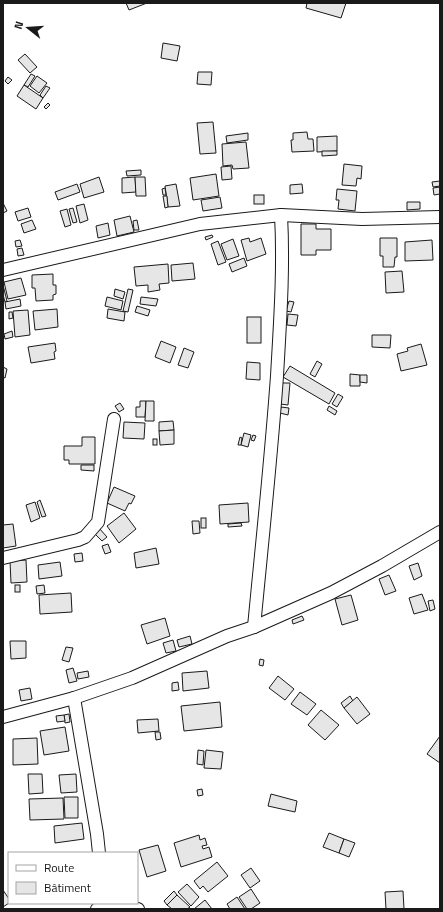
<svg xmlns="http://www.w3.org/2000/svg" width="443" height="912" font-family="'Titillium Web',sans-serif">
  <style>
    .building { fill: #e6e6e6; stroke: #1a1a1a }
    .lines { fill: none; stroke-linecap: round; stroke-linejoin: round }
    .minor-casing { stroke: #1a1a1a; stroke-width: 14 }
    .minor { stroke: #fff; stroke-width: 12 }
  </style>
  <rect width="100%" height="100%" fill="#fff"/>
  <g class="building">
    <polygon points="126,3 147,3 129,10"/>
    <polygon points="307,3 346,3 341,18 306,8"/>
    <polygon points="163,43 180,46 177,61 161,58"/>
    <polygon points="25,54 37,67 30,73 18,60"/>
    <polygon points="198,72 212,72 211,85 197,84"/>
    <polygon points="31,74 35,76 28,87 24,85"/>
    <polygon points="37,76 47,83 39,93 30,86"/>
    <polygon points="8,77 12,80 8,84 5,81"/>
    <polygon points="24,85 43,98 36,109 17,96"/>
    <polygon points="46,86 50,88 43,98 40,95"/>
    <polygon points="48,103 50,105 46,109 44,107"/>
    <polygon points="213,122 216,153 200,154 197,123"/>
    <polygon points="307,132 308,139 313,139 314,151 292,152 291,140 293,140 293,133"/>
    <polygon points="248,133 248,140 227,143 226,136"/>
    <polygon points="337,136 337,151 317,152 317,137"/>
    <polygon points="246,142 249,168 233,169 232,165 223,166 222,144"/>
    <polygon points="322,151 337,151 337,155 322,156"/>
    <polygon points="344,164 362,166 361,179 357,178 356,186 342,185"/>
    <polygon points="231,166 232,179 222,180 221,167"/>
    <polygon points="141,170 141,175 127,176 126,171"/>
    <polygon points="216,174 219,196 193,200 190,178"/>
    <polygon points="99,177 104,192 84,198 80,184"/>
    <polygon points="135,177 136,192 122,193 122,178"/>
    <polygon points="135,177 145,177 146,196 136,196"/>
    <polygon points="440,181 440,186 433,187 432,182"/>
    <polygon points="77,184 80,192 58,200 55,192"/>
    <polygon points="176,184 180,206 168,207 165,186"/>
    <polygon points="302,184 303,193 290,194 290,185"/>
    <polygon points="440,187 440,194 434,195 433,188"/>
    <polygon points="165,188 166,195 163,195 162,189"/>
    <polygon points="337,189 357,191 355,211 338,209 339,200 336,200"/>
    <rect x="254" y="195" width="10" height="9"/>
    <polygon points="163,196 167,196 168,207 165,208"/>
    <polygon points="220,197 222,208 203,211 201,200"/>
    <polygon points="407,202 420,202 420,209 407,210"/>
    <polygon points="3,203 7,211 3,213"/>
    <polygon points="84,204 88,220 80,223 76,206"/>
    <polygon points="28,208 31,217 18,221 15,212"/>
    <polygon points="73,208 77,222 73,223 69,209"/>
    <polygon points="67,209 71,225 65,227 60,211"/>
    <polygon points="130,216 134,232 117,236 114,220"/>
    <polygon points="32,220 36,229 24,233 21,224"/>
    <polygon points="137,220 139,230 134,230 133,221"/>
    <polygon points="108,223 110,235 98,238 96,226"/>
    <polygon points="301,224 316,224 316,229 331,229 331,250 316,250 316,255 301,255"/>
    <polygon points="212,235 213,237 206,240 205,237"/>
    <polygon points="249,238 250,242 261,238 266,254 247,261 241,240"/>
    <polygon points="380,238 397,238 397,257 395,257 394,267 383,267 383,256 380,256"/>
    <polygon points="233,239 239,256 227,260 221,244"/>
    <polygon points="20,240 22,246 16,247 15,241"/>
    <polygon points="432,240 433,260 405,261 405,242"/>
    <polygon points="218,241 226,262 218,265 211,244"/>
    <polygon points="22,248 24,255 18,256 17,249"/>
    <polygon points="244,258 247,266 232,272 229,264"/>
    <polygon points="193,263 195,279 172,281 171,265"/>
    <polygon points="168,264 169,283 159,284 160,290 148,292 148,285 136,286 134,267"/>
    <polygon points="402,271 404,292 386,293 385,272"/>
    <polygon points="53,274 53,285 56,285 56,294 53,295 53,300 36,301 35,288 32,288 32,275"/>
    <polygon points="21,278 26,295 8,299 4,282"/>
    <polygon points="3,285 7,301 5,302 3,295"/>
    <polygon points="115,289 125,292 123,299 114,296"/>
    <polygon points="128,289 133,290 128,312 123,311"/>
    <polygon points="107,297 123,301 121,310 105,306"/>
    <polygon points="141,297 158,299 156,306 140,304"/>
    <polygon points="20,299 21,306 6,309 5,302"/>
    <polygon points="289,301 294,302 291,312 286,311"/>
    <polygon points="137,306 150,310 148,316 135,312"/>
    <polygon points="57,309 58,327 35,330 33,311"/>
    <polygon points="108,309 125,312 124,321 107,318"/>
    <polygon points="28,310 30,335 15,337 13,311"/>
    <polygon points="9,312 12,312 13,318 9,319"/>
    <polygon points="288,314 298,315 296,326 287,325"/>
    <rect x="247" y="317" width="14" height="26"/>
    <polygon points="12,331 13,337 5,339 4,334"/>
    <polygon points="372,335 391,335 390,348 372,347"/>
    <polygon points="161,341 176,347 170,363 155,357"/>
    <polygon points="55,343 56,351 54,352 55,359 31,363 28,347"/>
    <polygon points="421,344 427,365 401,371 397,354 408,351 407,348"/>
    <polygon points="184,348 194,352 188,368 178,365"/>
    <polygon points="317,361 322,364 315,377 310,374"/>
    <polygon points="247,362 260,363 260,380 246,379"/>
    <polygon points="290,366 335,393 329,404 283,377"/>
    <polygon points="3,367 7,369 5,378 3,377"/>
    <polygon points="350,374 360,375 360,386 350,386"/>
    <polygon points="360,375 367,375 367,383 360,382"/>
    <polygon points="281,383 290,383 288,405 280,404"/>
    <polygon points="338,394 343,397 337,407 332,404"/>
    <polygon points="140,401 146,401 145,417 136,417 136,407 140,407"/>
    <polygon points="146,401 154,401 154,421 145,421"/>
    <polygon points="120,403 124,409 119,412 115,406"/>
    <polygon points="329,406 337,411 335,415 327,410"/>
    <polygon points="281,407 289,408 288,415 280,413"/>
    <polygon points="173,421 174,430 159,431 159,422"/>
    <polygon points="124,422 145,423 144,439 123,438"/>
    <polygon points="174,430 174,444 160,445 159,431"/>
    <polygon points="244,433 251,435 248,447 241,445"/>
    <polygon points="253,435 256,436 254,441 251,440"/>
    <polygon points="82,437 95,437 95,464 69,464 69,460 64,460 64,446 82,446"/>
    <polygon points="240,437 242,438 241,445 238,445"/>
    <rect x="153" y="439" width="4" height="6"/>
    <polygon points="81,465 94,465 94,471 81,470"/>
    <polygon points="114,487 135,496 131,504 129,503 125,511 107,503"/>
    <polygon points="40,500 46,516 42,517 37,502"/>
    <polygon points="35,502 40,518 31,522 26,505"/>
    <polygon points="248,503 249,522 220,524 219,505"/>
    <polygon points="124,513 136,529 119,543 107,526"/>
    <rect x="201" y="518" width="5" height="10"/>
    <polygon points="192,521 199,521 200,533 193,534"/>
    <polygon points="241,523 242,526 228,527 228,524"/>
    <polygon points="13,524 16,546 3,548 3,525"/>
    <polygon points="99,528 107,537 102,541 94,533"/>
    <polygon points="108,544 111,552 105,554 102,546"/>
    <polygon points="156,548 159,564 136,568 134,553"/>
    <polygon points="82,553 83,561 75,562 74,554"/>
    <polygon points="26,560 27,582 11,583 10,561"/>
    <polygon points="60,562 62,576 39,579 38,565"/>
    <polygon points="418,563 422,576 414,580 409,566"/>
    <polygon points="389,575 396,591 385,595 379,579"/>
    <rect x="15" y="585" width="5" height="7"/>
    <polygon points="44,585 45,593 37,594 36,586"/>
    <polygon points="71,593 72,612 40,614 39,595"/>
    <polygon points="422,594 428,610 414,614 409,598"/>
    <polygon points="351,595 358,620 342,625 335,599"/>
    <polygon points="433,600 435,609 430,611 428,601"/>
    <polygon points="302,616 304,620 293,624 292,620"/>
    <polygon points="165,618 170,636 147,644 141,625"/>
    <polygon points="190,636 192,644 179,647 177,640"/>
    <polygon points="173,640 176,651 166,653 163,643"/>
    <polygon points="10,641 26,641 26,658 11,659"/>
    <polygon points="66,647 73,648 69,662 62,660"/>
    <polygon points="260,659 264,660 263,666 259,665"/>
    <polygon points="73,668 77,681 69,683 66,670"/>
    <polygon points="88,671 89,677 78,679 77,673"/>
    <polygon points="207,671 209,688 183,691 182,673"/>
    <polygon points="278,676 294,689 285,700 269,688"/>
    <polygon points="178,682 179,690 172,691 172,683"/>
    <polygon points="30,688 32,699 21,701 19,690"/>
    <polygon points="300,692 316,704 307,715 291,704"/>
    <polygon points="350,696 353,701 344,708 341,703"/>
    <polygon points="357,697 370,714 357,724 344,708"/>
    <polygon points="220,702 222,727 184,731 181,706"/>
    <polygon points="321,710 339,725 325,740 308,725"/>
    <polygon points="69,714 70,722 65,723 64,715"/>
    <polygon points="64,715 65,721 57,722 56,716"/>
    <polygon points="158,719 159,731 138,733 137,720"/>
    <polygon points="65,727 69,751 44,755 40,731"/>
    <polygon points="155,732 160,732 161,739 156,740"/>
    <polygon points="440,736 440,763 427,754"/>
    <polygon points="37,738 38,764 13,765 13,739"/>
    <polygon points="198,750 204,751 203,765 197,764"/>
    <polygon points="206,750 223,752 221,769 204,768"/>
    <polygon points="28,774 42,774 43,793 29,794"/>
    <polygon points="76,774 77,792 61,793 59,775"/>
    <polygon points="202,789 203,795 198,796 197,790"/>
    <polygon points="271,794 297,801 295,812 268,806"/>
    <polygon points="64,797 78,797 78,818 65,818"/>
    <polygon points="63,798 64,819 30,820 29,799"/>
    <polygon points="82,823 84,839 55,843 54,826"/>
    <polygon points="329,833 344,839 339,853 323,847"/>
    <polygon points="199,835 200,840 205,838 207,845 202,846 203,849 209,847 212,857 181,867 174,843"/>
    <polygon points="344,839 355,843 349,857 339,853"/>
    <polygon points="158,845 166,871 147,877 139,850"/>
    <polygon points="217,862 228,876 208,892 203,886 200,889 194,881"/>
    <polygon points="251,868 260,881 250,888 241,875"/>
    <polygon points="187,884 199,897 191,906 178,892"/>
    <polygon points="251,889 260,903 251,909 247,909 239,897"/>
    <polygon points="3,890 9,899 9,903 3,907"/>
    <polygon points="174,891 177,895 167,905 164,901"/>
    <polygon points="403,891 404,909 386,909 385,892"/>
    <polygon points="177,895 190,907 187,909 172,909 167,905"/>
    <polygon points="237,897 245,909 230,909 227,904"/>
    <polygon points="205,900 212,909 194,909"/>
  </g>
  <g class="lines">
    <g class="minor-casing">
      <g id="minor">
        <polyline points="3,270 200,224 281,215 362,219 440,217"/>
        <polyline points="3,558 78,540 85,537 98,522 114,419"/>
        <path d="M254,627c8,-84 17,-167 23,-251 3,-53 7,-107 4,-161"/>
        <polyline points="74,698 97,834 99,853"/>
        <polyline points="3,717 74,698 132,678 227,636 254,627 331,593 382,566 440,532"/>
        <path d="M97,909c13,-5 28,-3 41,0"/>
      </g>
    </g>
    <use href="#minor" class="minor"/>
  </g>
  <rect width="443" height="912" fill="none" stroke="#1a1a1a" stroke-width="8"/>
  <rect x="8" y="852" width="130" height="52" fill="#ffffff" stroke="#a3a3a3"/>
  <rect x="16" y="865" width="20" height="6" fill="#ffffff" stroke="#a3a3a3"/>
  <text x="44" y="872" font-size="12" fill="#1a1a1a">Route</text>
  <rect x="16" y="882" width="20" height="12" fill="#e6e6e6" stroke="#a3a3a3"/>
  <text x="44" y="892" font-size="12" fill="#1a1a1a">Bâtiment</text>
  <g transform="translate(28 28) rotate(287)" stroke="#ffffff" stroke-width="3" paint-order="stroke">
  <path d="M0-3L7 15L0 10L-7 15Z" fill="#1a1a1a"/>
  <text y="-6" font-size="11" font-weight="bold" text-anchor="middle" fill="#1a1a1a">N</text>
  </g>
</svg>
